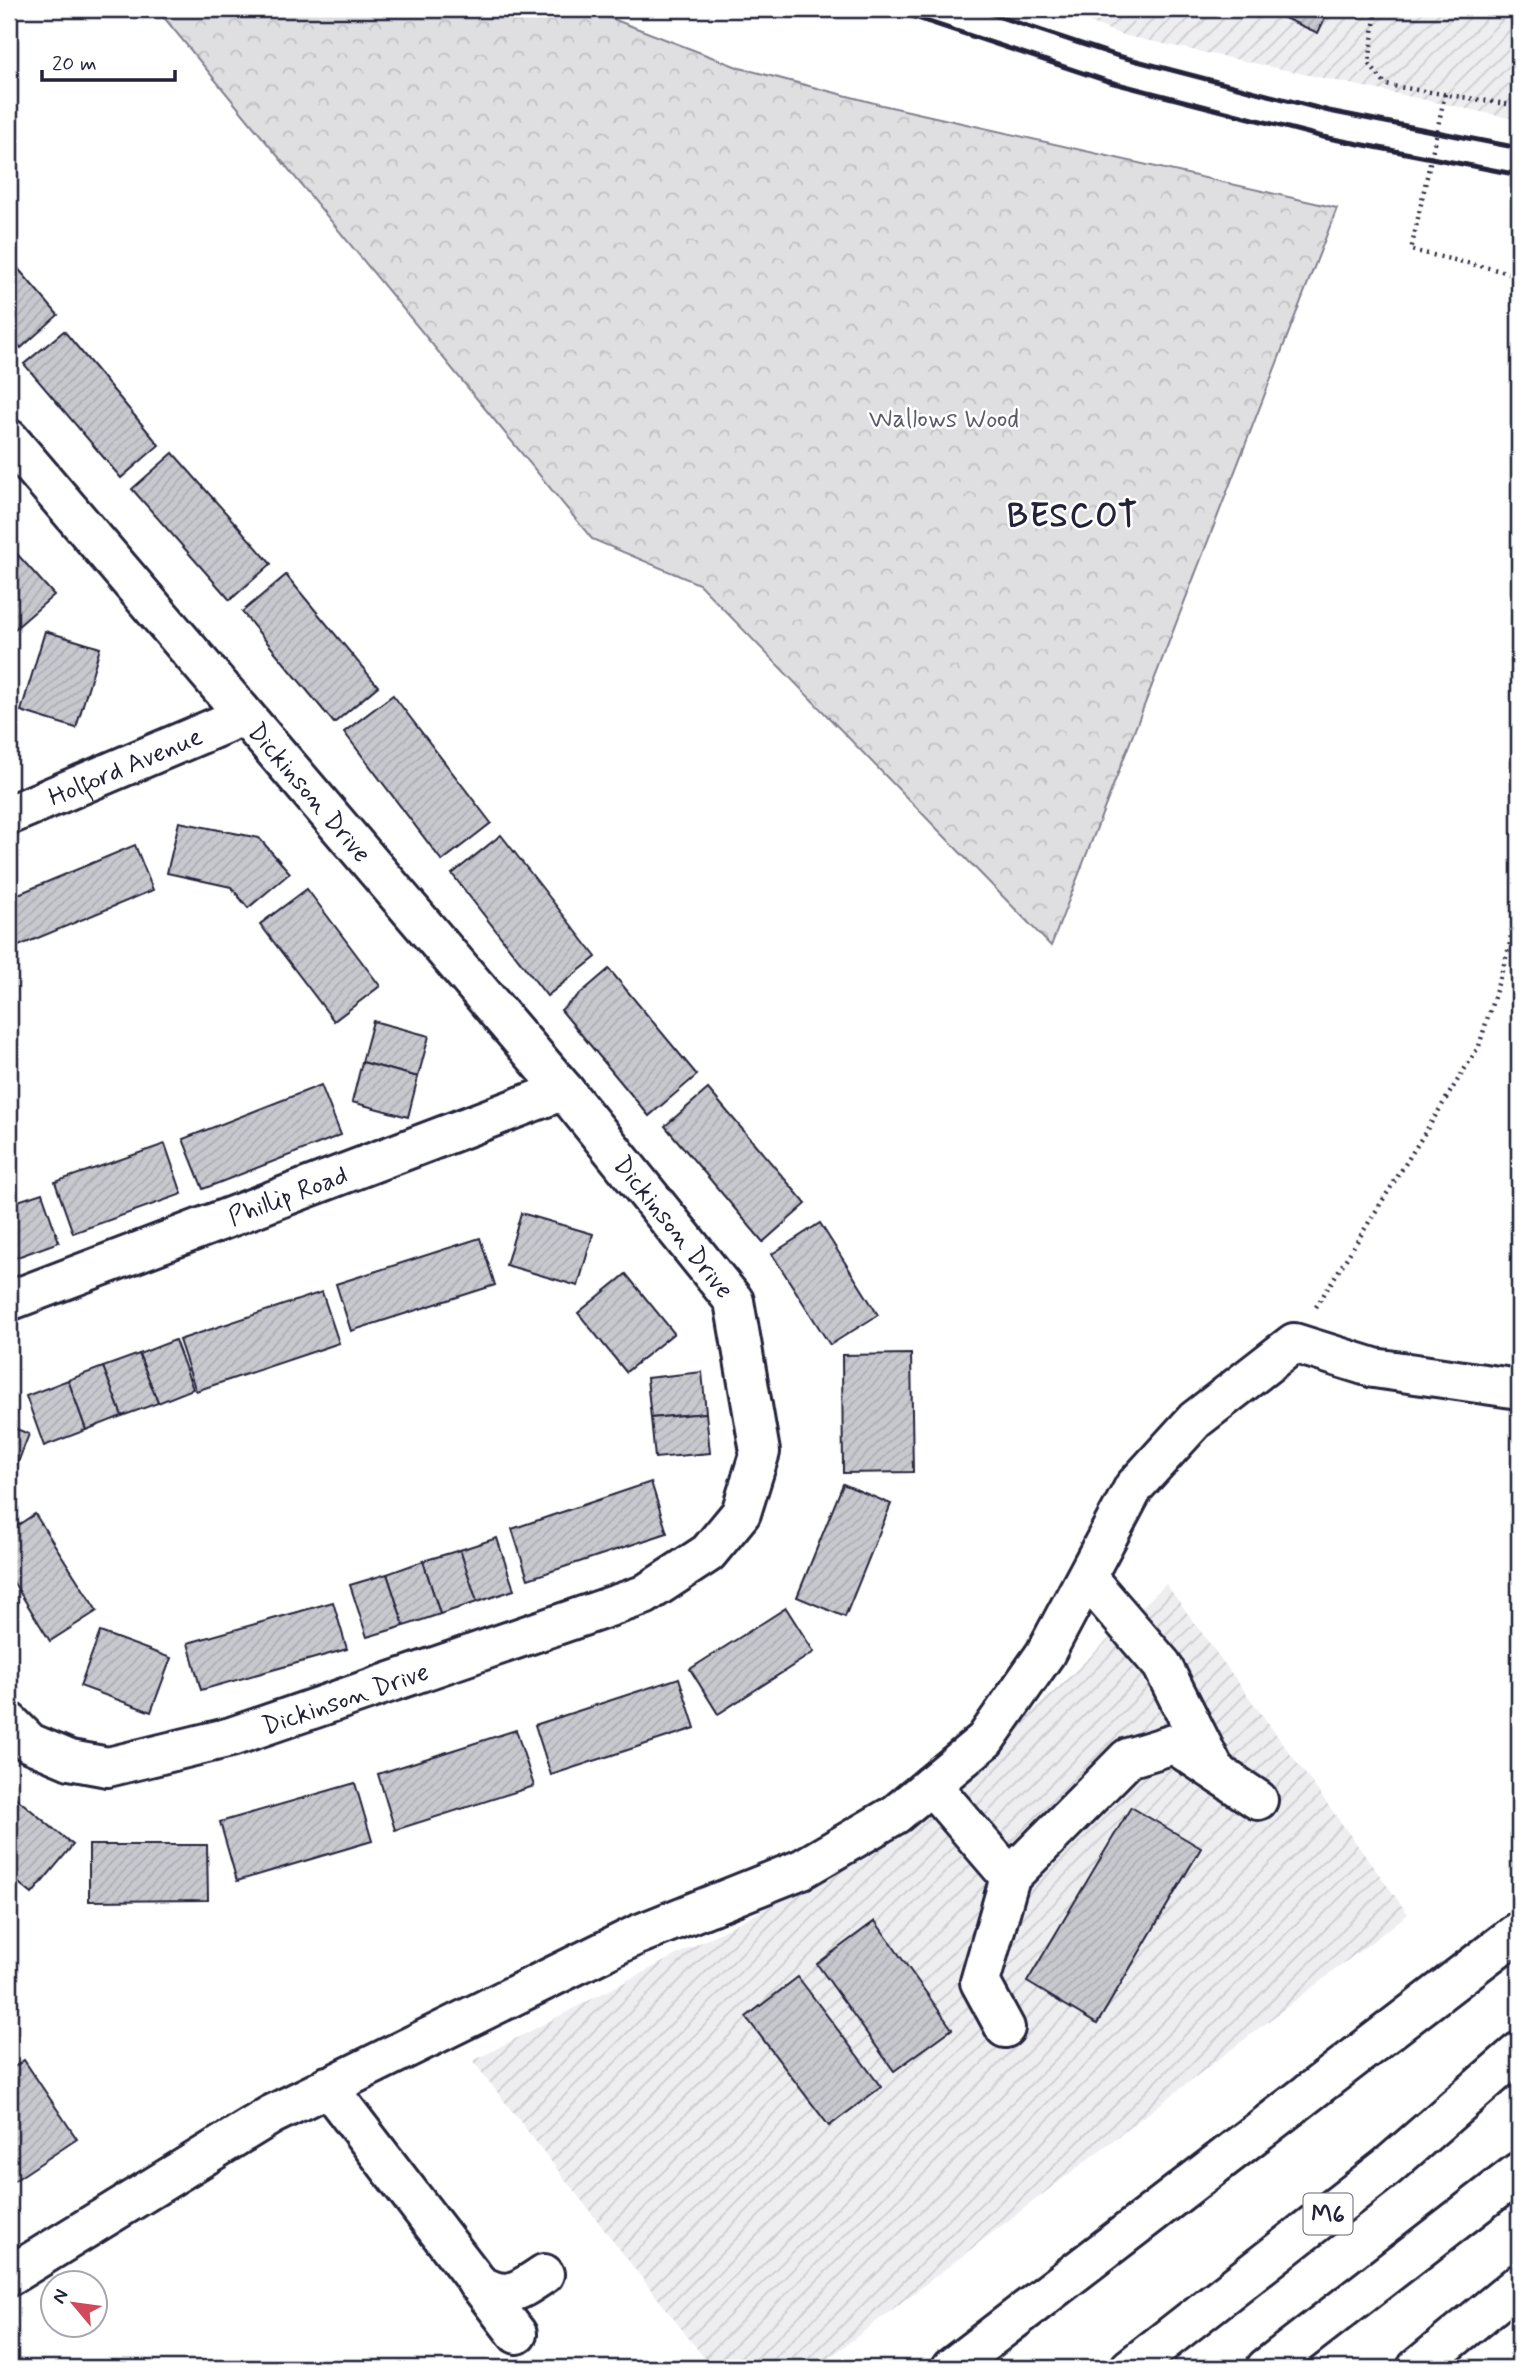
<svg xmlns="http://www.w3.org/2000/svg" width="1528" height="2377" font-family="Mynerve,sans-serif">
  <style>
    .industrial { fill: url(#industrial-furrows) }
    .forest { fill: url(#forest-crowns); stroke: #80808e; stroke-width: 2 }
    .building { fill: url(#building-hatch); stroke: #22223b; stroke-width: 2 }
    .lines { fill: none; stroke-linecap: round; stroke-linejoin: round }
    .minor-casing { stroke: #22223b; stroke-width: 44 }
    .highway-casing { stroke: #22223b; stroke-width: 44 }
    .path { stroke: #22223b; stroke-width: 4.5; stroke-dasharray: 2 5; stroke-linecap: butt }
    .minor { stroke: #fff; stroke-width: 38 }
    .highway { stroke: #fff; stroke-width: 38 }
    .rail { stroke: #22223b; stroke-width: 5 }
    .labels { text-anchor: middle; stroke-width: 5; stroke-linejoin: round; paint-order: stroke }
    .shield { fill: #fff; stroke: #646476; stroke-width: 2 }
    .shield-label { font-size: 24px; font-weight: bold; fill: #22223b }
    .park-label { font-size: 26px; fill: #5b5b6d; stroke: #fff }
    .street-label { font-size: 26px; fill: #22223b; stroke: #fff }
    .district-label { font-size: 33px; font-weight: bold; letter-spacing: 2px; fill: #22223b; stroke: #fff }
  </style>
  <defs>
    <pattern id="industrial-furrows" width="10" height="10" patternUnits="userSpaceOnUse" patternTransform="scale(1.75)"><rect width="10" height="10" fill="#eeeef1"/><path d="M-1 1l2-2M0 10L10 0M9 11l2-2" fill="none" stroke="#ccccd0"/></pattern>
    <pattern id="forest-crowns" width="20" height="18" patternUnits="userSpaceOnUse" patternTransform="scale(1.75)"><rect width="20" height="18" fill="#dfdfe2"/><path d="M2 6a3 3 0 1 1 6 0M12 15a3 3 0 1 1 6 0" fill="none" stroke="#bfbfc3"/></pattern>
    <pattern id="building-hatch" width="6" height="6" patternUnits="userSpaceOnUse" patternTransform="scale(1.75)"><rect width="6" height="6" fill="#c8c8cf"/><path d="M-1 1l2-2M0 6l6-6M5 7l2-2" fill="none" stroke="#acacb3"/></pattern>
  </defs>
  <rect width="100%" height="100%" fill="#fff"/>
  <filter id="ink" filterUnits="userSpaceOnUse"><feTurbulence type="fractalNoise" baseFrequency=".0143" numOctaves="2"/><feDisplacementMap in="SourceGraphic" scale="14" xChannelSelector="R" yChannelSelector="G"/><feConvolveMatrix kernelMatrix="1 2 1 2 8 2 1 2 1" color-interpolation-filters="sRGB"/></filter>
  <g filter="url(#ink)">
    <g class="industrial">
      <polygon points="1057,9 1519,9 1519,120 1122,35"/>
      <polygon points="1166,1584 1408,1914 816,2368 712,2368 473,2061 901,1838"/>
    </g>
    <polygon class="forest" points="157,9 587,9 740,68 882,105 1337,208 1051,946 699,584 592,539"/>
    <g class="building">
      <polygon points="1264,9 1329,9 1318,33"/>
      <polygon points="9,258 58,315 21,348 9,334"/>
      <polygon points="64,331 159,445 121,478 24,364"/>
      <polygon points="173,453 271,564 230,600 132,489"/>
      <polygon points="9,545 54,595 9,634"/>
      <polygon points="286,575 378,686 334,723 242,612"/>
      <polygon points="45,631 100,648 76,728 21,711"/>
      <polygon points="393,695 491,823 442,861 344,732"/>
      <polygon points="179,822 259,838 290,873 248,908 231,887 167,873"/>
      <polygon points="501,835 596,957 547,996 452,874"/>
      <polygon points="135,845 153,890 14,948 9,934 9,898"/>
      <polygon points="307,889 380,986 334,1021 260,924"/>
      <polygon points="609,969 697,1075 649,1116 561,1010"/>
      <polygon points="373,1021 429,1036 418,1077 362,1062"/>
      <polygon points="362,1062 418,1077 408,1117 352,1102"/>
      <polygon points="321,1085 341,1135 203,1189 183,1139"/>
      <polygon points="708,1089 806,1204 763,1242 665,1126"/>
      <polygon points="165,1144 182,1194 73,1233 55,1182"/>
      <polygon points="42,1193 59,1242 9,1260 9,1204"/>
      <polygon points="521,1213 593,1234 578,1286 506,1265"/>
      <polygon points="820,1223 878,1315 830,1345 772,1254"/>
      <polygon points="480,1238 495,1285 351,1331 336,1284"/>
      <polygon points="626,1274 674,1333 626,1372 578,1313"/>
      <polygon points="322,1292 339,1343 196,1391 179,1340"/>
      <polygon points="175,1340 193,1389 158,1403 139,1354"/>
      <polygon points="139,1354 158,1403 122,1416 103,1367"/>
      <polygon points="911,1354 913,1472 843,1473 842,1355"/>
      <polygon points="103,1367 122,1416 86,1430 68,1380"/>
      <polygon points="702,1372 706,1413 651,1418 647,1378"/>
      <polygon points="68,1380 86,1430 44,1446 26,1396"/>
      <polygon points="706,1413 710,1453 655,1458 651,1418"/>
      <polygon points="9,1426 29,1434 15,1470 9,1468"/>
      <polygon points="651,1482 667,1533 528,1579 512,1529"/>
      <polygon points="843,1484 891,1504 845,1617 797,1597"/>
      <polygon points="35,1514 97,1611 50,1641 9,1575 9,1531"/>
      <polygon points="497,1538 514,1590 477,1602 460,1550"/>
      <polygon points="460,1550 477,1602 440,1614 423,1561"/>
      <polygon points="423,1561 440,1614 404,1626 387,1574"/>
      <polygon points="387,1574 404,1626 367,1637 350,1585"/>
      <polygon points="333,1602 347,1649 201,1690 188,1643"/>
      <polygon points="786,1608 814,1652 718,1714 690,1669"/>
      <polygon points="100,1632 171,1658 151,1712 80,1686"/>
      <polygon points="679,1678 695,1728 551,1775 535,1725"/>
      <polygon points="516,1730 534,1786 395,1830 378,1774"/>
      <polygon points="355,1783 372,1841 237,1881 220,1822"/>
      <polygon points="9,1792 73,1845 32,1894 9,1875"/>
      <polygon points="1131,1807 1201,1848 1097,2024 1027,1982"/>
      <polygon points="89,1845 207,1845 208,1900 89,1901"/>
      <polygon points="875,1921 952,2029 894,2071 817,1964"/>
      <polygon points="798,1977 881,2087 829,2126 746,2017"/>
      <polygon points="24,2060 77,2139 14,2181 9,2174 9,2071"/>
    </g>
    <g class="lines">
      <g class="minor-casing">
        <g id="minor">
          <path id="s1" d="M9,439l555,651 170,211 26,151 -19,61 -33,40 -64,42 -413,142 -123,30 -38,-7 -40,-17 -21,-21"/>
          <path id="s2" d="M9,815l234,-99"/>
          <path id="s3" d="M9,1301l555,-211"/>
          <polyline points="1087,1578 1162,1665 1214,1769"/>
          <polyline points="931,1785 1010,1877 1128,1758 1174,1744 1258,1800"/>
          <polyline points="1005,2028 980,1982 1010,1877"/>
          <polyline points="327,2086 517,2334"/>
          <polyline points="9,2276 271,2115 637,1935 802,1869 896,1814 985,1740 1045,1654 1134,1487 1195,1420 1294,1343 1374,1368 1519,1389"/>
          <path d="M477,2283c30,18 40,9 67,-9"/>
        </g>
      </g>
      <g class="highway-casing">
        <g id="highway">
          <polyline points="951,2368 1519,1931"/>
          <polyline points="1130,2368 1387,2167 1519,2052"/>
          <polyline points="1266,2368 1519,2172"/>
          <polyline points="1417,2368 1519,2284"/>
        </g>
      </g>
      <g class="path">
        <polyline points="1376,9 1369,64 1386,85 1519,106"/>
        <polyline points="1445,94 1411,250 1519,275"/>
        <polyline points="1316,1307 1479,1046 1509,948 1519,886"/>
      </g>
      <use href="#minor" class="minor"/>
      <use href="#highway" class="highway"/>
      <g class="rail">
        <polyline points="890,9 1110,82 1323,137 1519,175"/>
        <polyline points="976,9 1118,56 1329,111 1519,148"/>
      </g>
    </g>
  </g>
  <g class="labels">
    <rect class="shield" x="1303.5" y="2193.5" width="49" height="41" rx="5"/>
    <g class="shield-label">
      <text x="1328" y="2222">M6</text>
    </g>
    <g class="park-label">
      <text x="944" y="427">Wallows Wood</text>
    </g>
    <g class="street-label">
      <text dy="9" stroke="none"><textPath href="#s2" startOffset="126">Holford Avenue</textPath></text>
      <text dy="9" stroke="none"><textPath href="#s1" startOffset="464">Dickinson Drive</textPath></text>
      <text dy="9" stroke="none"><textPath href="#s3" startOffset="298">Phillip Road</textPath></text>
      <text dy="9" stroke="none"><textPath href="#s1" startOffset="1031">Dickinson Drive</textPath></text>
      <text transform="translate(345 1698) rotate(-19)" y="9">Dickinson Drive</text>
    </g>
    <g class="district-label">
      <text x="1073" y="526">BESCOT</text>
    </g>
  </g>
  <rect width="1528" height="2377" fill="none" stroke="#fff" stroke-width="35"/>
  <rect x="18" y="18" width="1493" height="2342" fill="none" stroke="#22223b" stroke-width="2.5" filter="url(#ink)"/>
  <g transform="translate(74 2304) rotate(299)"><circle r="33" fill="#ffffff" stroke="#a7a7b1" stroke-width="2"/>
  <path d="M0-5L12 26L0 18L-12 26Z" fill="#d1495b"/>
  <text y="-10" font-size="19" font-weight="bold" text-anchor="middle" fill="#22223b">N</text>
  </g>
  <path d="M42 70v10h133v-10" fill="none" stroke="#22223b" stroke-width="3.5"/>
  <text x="52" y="70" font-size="21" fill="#22223b" stroke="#ffffff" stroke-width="5" paint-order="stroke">20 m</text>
</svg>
